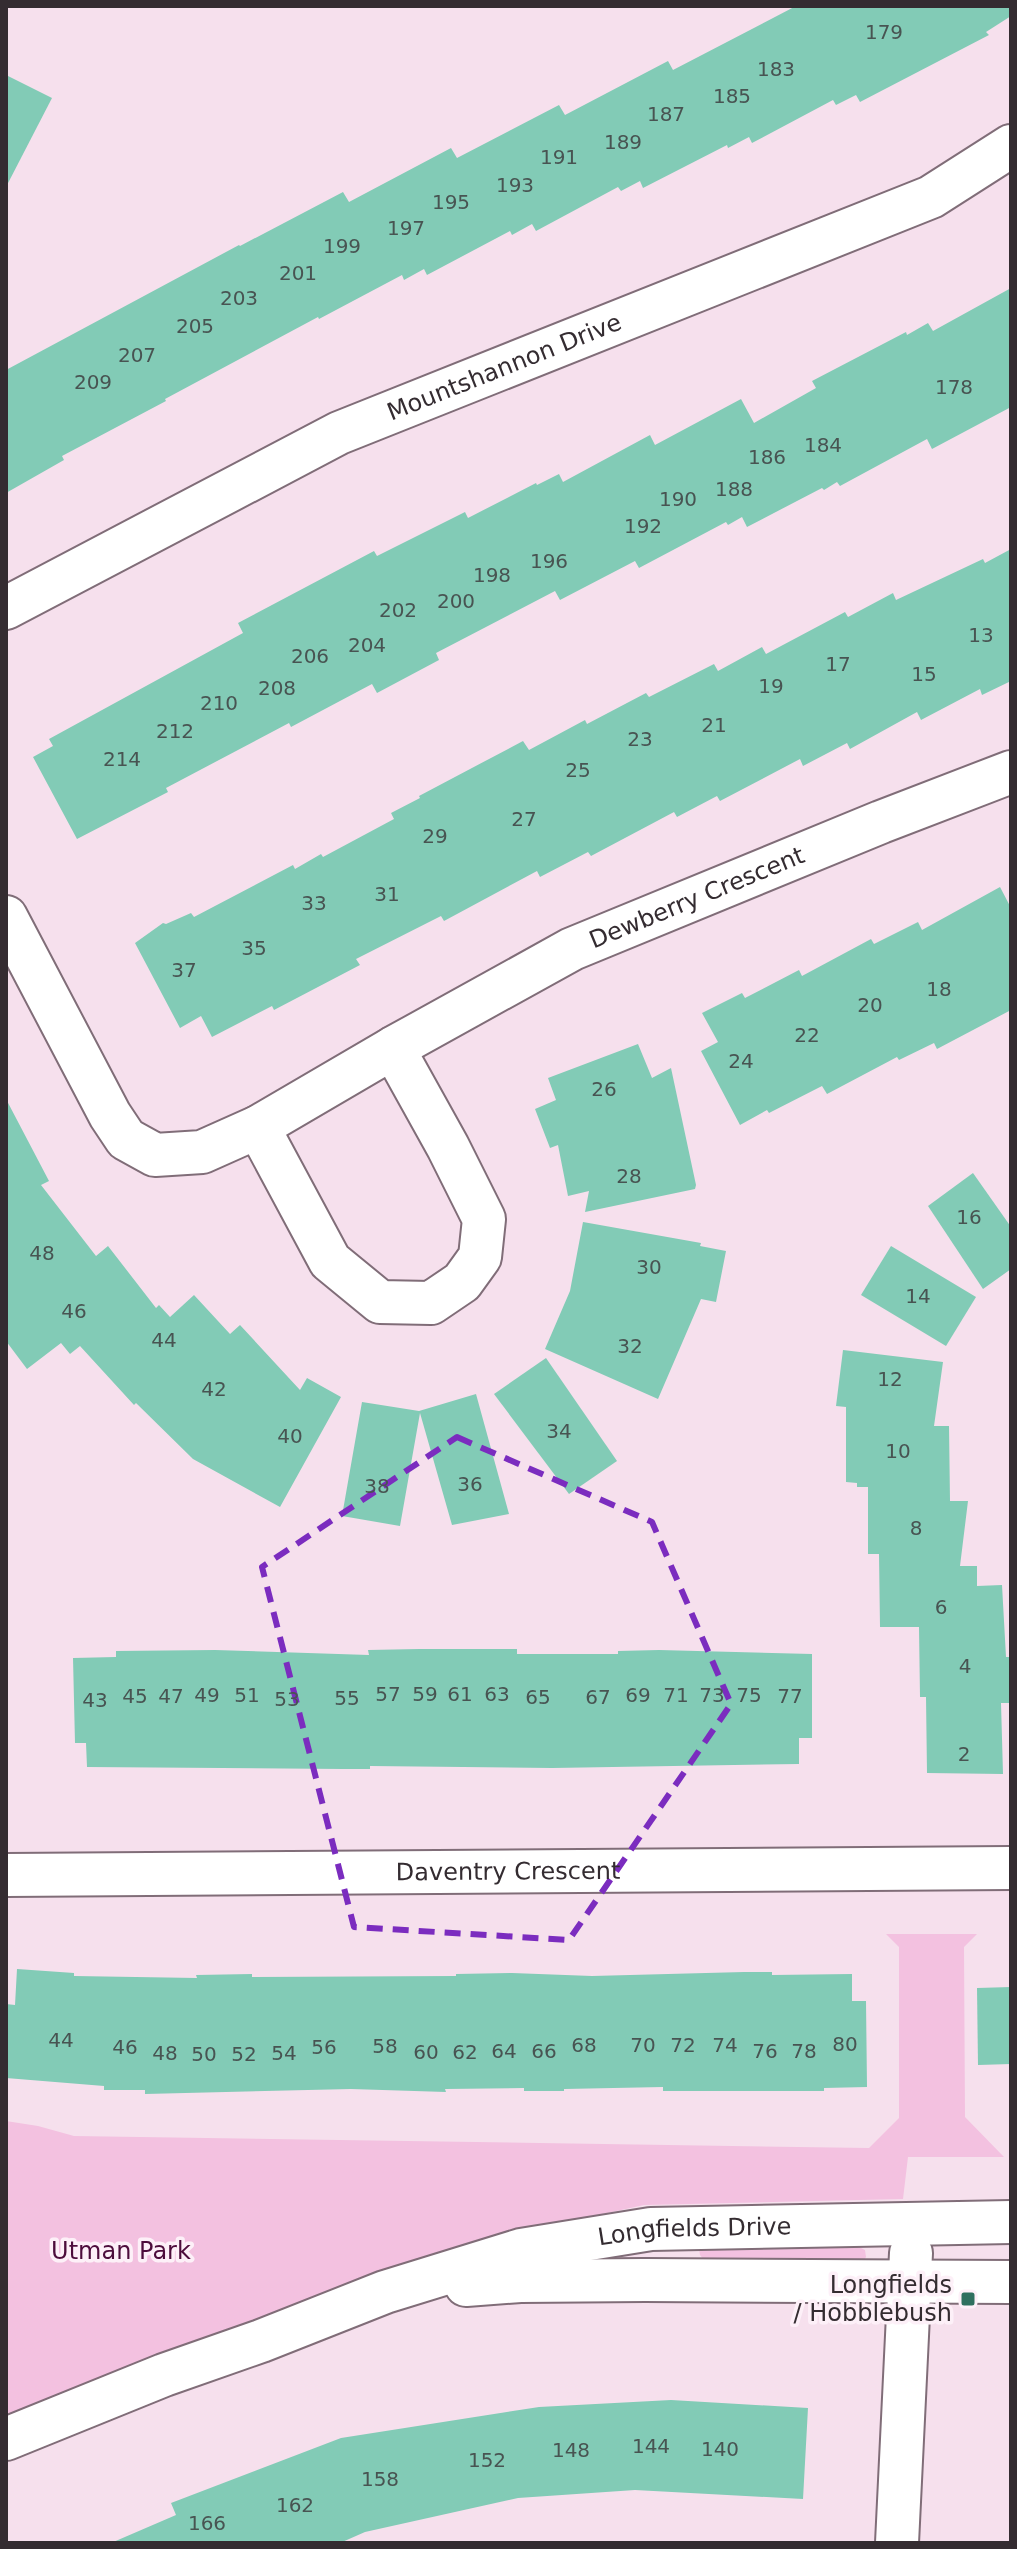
<svg xmlns="http://www.w3.org/2000/svg" width="1017" height="2549" font-family="'DejaVu Sans',sans-serif">
  <style>
    .green { fill: #f3c1e0 }
    .building { fill: #82cbb6 }
    .lines { fill: none; stroke-linecap: round; stroke-linejoin: round }
    .minor-casing { stroke: #806d78; stroke-width: 46 }
    .minor { stroke: #fff; stroke-width: 42 }
    .marked { fill: none; stroke: #7b2cbf; stroke-width: 6; stroke-dasharray: 16 10; stroke-linejoin: round }
    .poi-dot { fill: #2f705f; stroke: #fdf0f8; stroke-width: 3 }
    .labels { text-anchor: middle; stroke-width: 7; stroke-linejoin: round; paint-order: stroke }
    .number-label { font-size: 20px; fill: #485452 }
    .street-label { font-size: 24px; fill: #342c31; stroke: #fdf0f8 }
    .park-label { font-size: 24px; fill: #4d0d3c; stroke: #fdf0f8 }
    .poi-label { font-size: 24px; fill: #342c31; stroke: #fdf0f8; text-anchor: end }
  </style>
  <rect width="100%" height="100%" fill="#f6e0ed"/>
  <g class="green">
    <polygon points="886,1934 977,1934 964,1947 965,2117 1004,2157 908,2157 903,2199 644,2205 516,2233 6,2420 6,2121 38,2126 74,2136 869,2148 899,2118 899,1947"/>
    <polygon points="851,2243 865,2250 866,2257 863,2262 706,2263 700,2255 699,2249"/>
  </g>
  <g class="building">
    <polygon points="796,6 1011,6 1011,16 986,32 989,35 860,102 856,95 836,105 833,100 752,143 749,137 728,148 727,145 643,188 640,181 621,191 618,187 536,231 532,224 512,235 510,231 427,275 424,269 404,280 402,275 319,319 318,317 165,399 166,401 62,456 64,460 6,493 6,370 239,245 240,246 343,192 349,202 451,148 457,158 559,105 565,115 668,61 673,70"/>
    <polygon points="6,75 52,98 6,187"/>
    <polygon points="1011,288 1011,407 932,449 927,439 840,486 837,482 824,490 822,488 747,527 742,517 728,525 726,522 639,568 635,561 560,600 555,591 436,653 439,660 377,693 372,684 291,727 289,723 166,788 168,792 77,839 33,757 53,746 49,739 243,633 238,623 374,551 377,556 465,512 468,518 536,483 537,485 559,474 563,482 650,435 655,445 741,399 754,423 816,388 812,381 906,332 907,335 928,323 933,331"/>
    <polygon points="1011,549 1011,681 982,695 980,689 921,720 917,712 850,749 847,743 803,766 800,759 720,801 717,796 677,817 674,812 591,856 588,852 540,877 537,871 444,921 441,916 356,959 360,965 274,1010 272,1006 212,1037 201,1016 180,1028 135,943 163,923 166,924 191,913 194,917 293,865 295,869 321,854 323,857 394,819 391,813 420,798 419,796 523,741 529,750 585,720 587,724 646,693 649,697 714,664 718,671 762,647 766,654 845,612 848,617 893,593 896,600 983,559 985,563"/>
    <polygon points="1000,887 1011,908 1011,1010 937,1049 934,1043 899,1060 897,1057 827,1094 822,1086 769,1113 767,1110 740,1125 701,1051 718,1042 702,1013 742,993 745,998 799,970 802,976 871,939 874,944 918,922 922,930"/>
    <polygon points="638,1044 652,1078 671,1068 696,1185 695,1189 585,1212 589,1191 568,1196 558,1145 550,1148 535,1109 556,1100 548,1078"/>
    <polygon points="6,1099 49,1181 41,1185 96,1256 108,1246 156,1308 159,1305 170,1317 194,1295 230,1334 240,1325 300,1390 307,1378 341,1397 280,1507 193,1459 136,1403 134,1405 80,1346 70,1354 61,1343 27,1369 6,1341"/>
    <polygon points="973,1173 1011,1227 1011,1269 983,1289 928,1206"/>
    <polygon points="583,1222 701,1243 700,1246 726,1251 716,1302 701,1299 658,1399 545,1349 570,1291"/>
    <polygon points="891,1246 976,1297 946,1346 861,1295"/>
    <polygon points="843,1350 943,1362 934,1426 949,1426 950,1501 968,1501 960,1566 977,1566 977,1586 1002,1585 1006,1657 1009,1657 1010,1703 1001,1703 1003,1774 927,1773 926,1697 920,1697 919,1627 880,1627 879,1554 868,1554 868,1487 857,1487 857,1483 846,1482 846,1407 836,1406"/>
    <polygon points="546,1358 617,1461 569,1494 494,1394"/>
    <polygon points="476,1394 509,1514 452,1525 420,1413 400,1526 342,1516 362,1402 419,1411"/>
    <polygon points="419,1649 517,1649 517,1654 618,1654 618,1651 659,1650 812,1654 812,1738 799,1738 799,1764 552,1768 370,1766 370,1769 344,1769 87,1767 86,1743 75,1743 73,1658 116,1657 116,1651 215,1650 369,1655 368,1650"/>
    <polygon points="17,1969 74,1973 74,1976 197,1978 196,1975 252,1974 252,1977 456,1976 456,1974 512,1973 592,1976 744,1972 772,1972 772,1975 852,1974 852,2001 866,2001 867,2087 824,2088 824,2091 663,2091 663,2087 564,2089 564,2091 524,2091 524,2088 445,2089 446,2092 351,2089 145,2094 145,2090 104,2090 104,2086 6,2078 6,2004 15,2005"/>
    <polygon points="1011,1987 1011,2064 978,2065 977,1988"/>
    <polygon points="671,2400 808,2408 803,2499 635,2490 518,2498 365,2532 340,2543 111,2543 176,2515 171,2503 341,2438 539,2407"/>
  </g>
  <g class="lines">
    <g class="minor-casing">
      <g id="minor">
        <path id="s1" d="M6,608l333,-175 592,-236 80,-51"/>
        <path id="s2" d="M6,917l104,198 16,24 29,16 47,-3 56,-25 135,-79 179,-99 309,-127 130,-50"/>
        <polyline points="258,1127 330,1261 380,1302 431,1303 462,1282 480,1257 484,1219 448,1147 393,1048"/>
        <path id="s3" d="M6,1875l1005,-7"/>
        <polyline points="466,2285 520,2281 645,2280 1011,2282"/>
        <path id="s4" d="M6,2439l158,-64 97,-34 124,-49 136,-42 130,-21 360,-7"/>
        <polyline points="897,2543 911,2253"/>
      </g>
    </g>
    <use href="#minor" class="minor"/>
  </g>
  <path class="marked" d="M457,1437l195,85 79,182 -162,236 -215,-13 -92,-360z"/>
  <rect class="poi-dot" x="960" y="2291" width="16" height="16" rx="4"/>
  <g class="labels">
    <g class="number-label">
      <text x="884" y="39">179</text>
      <text x="776" y="76">183</text>
      <text x="732" y="103">185</text>
      <text x="666" y="121">187</text>
      <text x="623" y="149">189</text>
      <text x="559" y="164">191</text>
      <text x="515" y="192">193</text>
      <text x="451" y="209">195</text>
      <text x="406" y="235">197</text>
      <text x="342" y="253">199</text>
      <text x="298" y="280">201</text>
      <text x="239" y="305">203</text>
      <text x="195" y="333">205</text>
      <text x="137" y="362">207</text>
      <text x="93" y="389">209</text>
      <text x="954" y="394">178</text>
      <text x="823" y="452">184</text>
      <text x="767" y="464">186</text>
      <text x="734" y="496">188</text>
      <text x="678" y="506">190</text>
      <text x="643" y="533">192</text>
      <text x="549" y="568">196</text>
      <text x="492" y="582">198</text>
      <text x="456" y="608">200</text>
      <text x="398" y="617">202</text>
      <text x="981" y="642">13</text>
      <text x="367" y="652">204</text>
      <text x="310" y="663">206</text>
      <text x="838" y="671">17</text>
      <text x="924" y="681">15</text>
      <text x="771" y="693">19</text>
      <text x="277" y="695">208</text>
      <text x="219" y="710">210</text>
      <text x="714" y="732">21</text>
      <text x="175" y="738">212</text>
      <text x="640" y="746">23</text>
      <text x="122" y="766">214</text>
      <text x="578" y="777">25</text>
      <text x="524" y="826">27</text>
      <text x="435" y="843">29</text>
      <text x="387" y="901">31</text>
      <text x="314" y="910">33</text>
      <text x="254" y="955">35</text>
      <text x="184" y="977">37</text>
      <text x="939" y="996">18</text>
      <text x="870" y="1012">20</text>
      <text x="807" y="1042">22</text>
      <text x="741" y="1068">24</text>
      <text x="604" y="1096">26</text>
      <text x="629" y="1183">28</text>
      <text x="969" y="1224">16</text>
      <text x="42" y="1260">48</text>
      <text x="649" y="1274">30</text>
      <text x="918" y="1303">14</text>
      <text x="74" y="1318">46</text>
      <text x="164" y="1347">44</text>
      <text x="630" y="1353">32</text>
      <text x="890" y="1386">12</text>
      <text x="214" y="1396">42</text>
      <text x="559" y="1438">34</text>
      <text x="290" y="1443">40</text>
      <text x="898" y="1458">10</text>
      <text x="470" y="1491">36</text>
      <text x="377" y="1493">38</text>
      <text x="916" y="1535">8</text>
      <text x="941" y="1614">6</text>
      <text x="965" y="1673">4</text>
      <text x="388" y="1701">57</text>
      <text x="425" y="1701">59</text>
      <text x="460" y="1701">61</text>
      <text x="497" y="1701">63</text>
      <text x="207" y="1702">49</text>
      <text x="247" y="1702">51</text>
      <text x="638" y="1702">69</text>
      <text x="676" y="1702">71</text>
      <text x="712" y="1702">73</text>
      <text x="749" y="1702">75</text>
      <text x="135" y="1703">45</text>
      <text x="171" y="1703">47</text>
      <text x="790" y="1703">77</text>
      <text x="538" y="1704">65</text>
      <text x="598" y="1704">67</text>
      <text x="347" y="1705">55</text>
      <text x="287" y="1706">53</text>
      <text x="95" y="1707">43</text>
      <text x="964" y="1761">2</text>
      <text x="61" y="2047">44</text>
      <text x="845" y="2051">80</text>
      <text x="584" y="2052">68</text>
      <text x="643" y="2052">70</text>
      <text x="683" y="2052">72</text>
      <text x="725" y="2052">74</text>
      <text x="385" y="2053">58</text>
      <text x="125" y="2054">46</text>
      <text x="324" y="2054">56</text>
      <text x="504" y="2058">64</text>
      <text x="544" y="2058">66</text>
      <text x="765" y="2058">76</text>
      <text x="804" y="2058">78</text>
      <text x="426" y="2059">60</text>
      <text x="465" y="2059">62</text>
      <text x="165" y="2060">48</text>
      <text x="284" y="2060">54</text>
      <text x="204" y="2061">50</text>
      <text x="244" y="2061">52</text>
      <text x="651" y="2453">144</text>
      <text x="720" y="2456">140</text>
      <text x="571" y="2457">148</text>
      <text x="487" y="2467">152</text>
      <text x="380" y="2486">158</text>
      <text x="295" y="2512">162</text>
      <text x="207" y="2530">166</text>
    </g>
    <g class="street-label">
      <text dy="8" stroke="none"><textPath href="#s1" startOffset="554">Mountshannon Drive</textPath></text>
      <text dy="8" stroke="none"><textPath href="#s2" startOffset="890">Dewberry Crescent</textPath></text>
      <text dy="8" stroke="none"><textPath href="#s3" startOffset="502">Daventry Crescent</textPath></text>
      <text dy="8" stroke="none"><textPath href="#s4" startOffset="724">Longfields Drive</textPath></text>
    </g>
    <g class="park-label">
      <text x="121" y="2259">Utman Park</text>
    </g>
    <g class="poi-label">
      <text x="952" y="2293">Longfields<tspan x="952" dy="28">/ Hobblebush</tspan></text>
    </g>
  </g>
  <rect width="1017" height="2549" fill="none" stroke="#342c31" stroke-width="16"/>
</svg>
